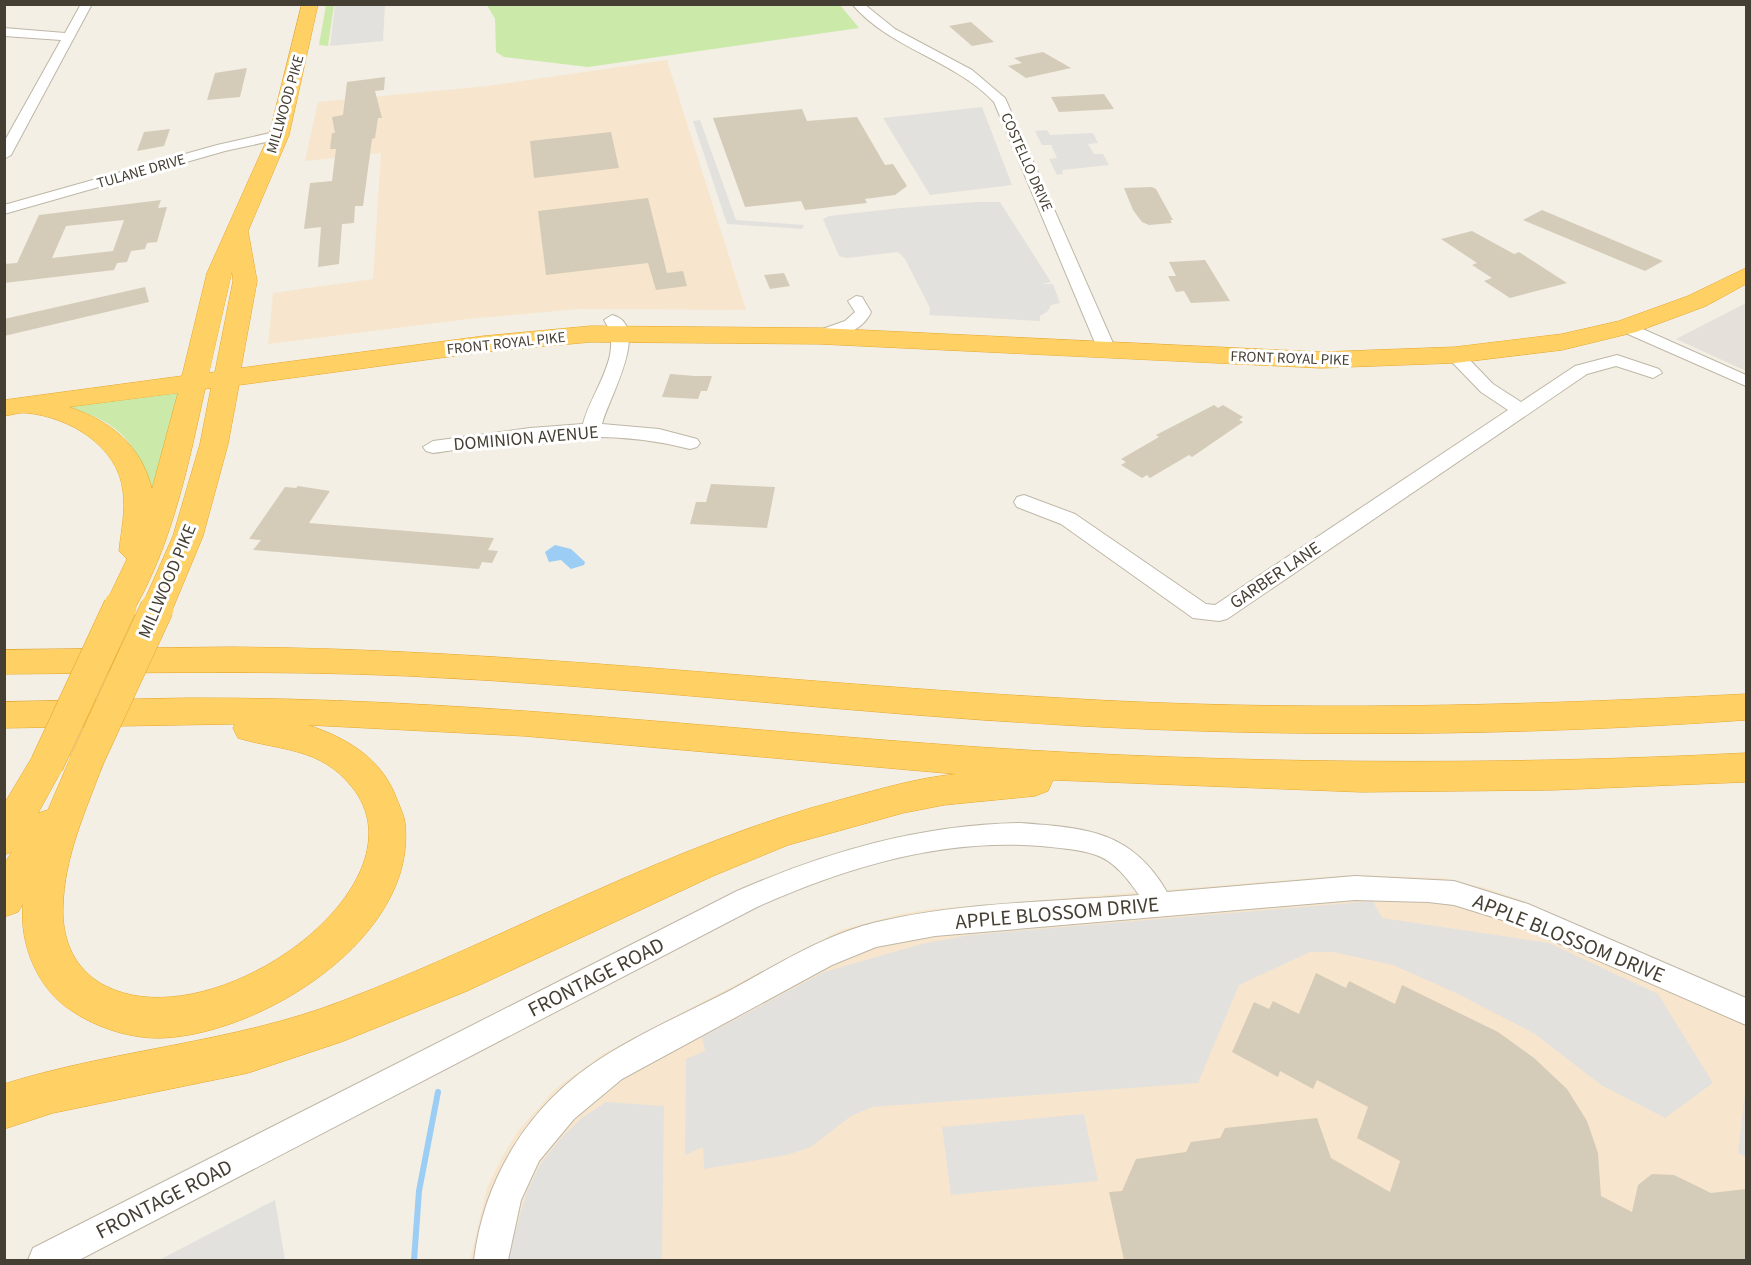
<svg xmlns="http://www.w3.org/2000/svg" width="1751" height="1265" font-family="'Source Sans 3',sans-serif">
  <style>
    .commercial { fill: #f7e6cd }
    .industrial { fill: #e5e0d9 }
    .green { fill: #cbeaaa }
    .parking { fill: #e3e1dd }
    .water { fill: #9ccdf4 }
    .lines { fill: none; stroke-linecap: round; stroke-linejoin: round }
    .stream { stroke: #9ccdf4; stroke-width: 6 }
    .building { fill: #d5cbb9; fill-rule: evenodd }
    .minor-casing { stroke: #bfb7a6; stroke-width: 2 }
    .highway-casing { stroke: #e5a72c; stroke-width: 1 }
    .minor { fill: #fff; fill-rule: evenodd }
    .highway { fill: #ffd063; fill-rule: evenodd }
    .highway-bridge-casing { stroke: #e5a72c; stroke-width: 34; stroke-linecap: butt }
    .highway-bridge { stroke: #ffd063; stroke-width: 33 }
    .labels { text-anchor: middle; stroke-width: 6; stroke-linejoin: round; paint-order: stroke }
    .far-street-label { font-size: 15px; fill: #453f33; stroke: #fff }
    .street-label { font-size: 18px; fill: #453f33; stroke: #fff }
    .near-street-label { font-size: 21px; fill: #453f33; stroke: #fff }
  </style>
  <rect width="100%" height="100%" fill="#f3efe4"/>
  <g class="commercial">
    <polygon points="667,60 746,310 579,309 468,319 268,344 273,293 373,279 381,153 305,161 318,102 488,86"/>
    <polygon points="1350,875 1445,878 1489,889 1520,900 1746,997 1746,1260 470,1260 487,1188 502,1157 518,1131 555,1089 603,1054 841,930 900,914 932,909"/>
  </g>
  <polygon class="industrial" points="1746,303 1746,371 1676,339"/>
  <g class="green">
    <polygon points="326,5 334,5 328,46 319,45"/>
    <polygon points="487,5 840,5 859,28 588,67 504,57 496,52 495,19"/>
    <path d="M177,391l1,2 -28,120c-4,-18 -6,-43 -14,-60 -16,-29 -48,-42 -78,-48z"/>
  </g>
  <g class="parking">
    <polygon points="335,5 385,5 383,41 330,46"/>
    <polygon points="982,107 1012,185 930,195 883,118"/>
    <polygon points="700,120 736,220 804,225 802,229 727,224 693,121"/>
    <polygon points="1047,130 1050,135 1093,133 1098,143 1088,144 1094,154 1103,154 1109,165 1062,170 1063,174 1057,175 1049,159 1057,158 1051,145 1042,145 1035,131"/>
    <polygon points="976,202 1000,202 1051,282 1042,284 1053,284 1060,303 1051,305 1048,311 1040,316 1040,321 929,315 930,308 905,259 898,252 847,258 839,256 823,219 829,216 900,208"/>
    <polygon points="1373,901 1382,918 1549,943 1658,994 1713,1083 1665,1118 1601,1085 1535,1034 1456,993 1393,965 1333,952 1310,952 1239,985 1198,1083 872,1107 851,1116 811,1147 787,1155 704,1169 703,1147 685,1155 686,1059 705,1051 702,1037 824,972 921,944 970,935"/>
    <polygon points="1746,1085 1746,1157 1738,1153"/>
    <polygon points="606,1102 664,1106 662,1260 507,1260 527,1191 541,1163 561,1138 583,1117"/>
    <polygon points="1084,1114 1098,1181 951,1195 942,1127"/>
    <polygon points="275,1200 285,1260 159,1260"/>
  </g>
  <polygon class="water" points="555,545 571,549 585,562 584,565 571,569 561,560 549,562 545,552"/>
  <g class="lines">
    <polyline class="stream" points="414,1260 419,1191 438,1092"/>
  </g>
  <g class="building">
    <polygon points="971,22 994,42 972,46 949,26"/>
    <polygon points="1043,52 1071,68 1026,78 1008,66 1022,63 1014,58"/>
    <polygon points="247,68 240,97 207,100 215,73"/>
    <polygon points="385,77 384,90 375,91 382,118 378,118 375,138 372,139 363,206 355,206 354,223 342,224 339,264 318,267 321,227 304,229 310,183 332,181 336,149 330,149 332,133 335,133 332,117 343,115 347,82"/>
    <polygon points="1104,94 1114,109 1059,112 1051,97"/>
    <polygon points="802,109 807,121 857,117 885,165 893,164 907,186 895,195 865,199 867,203 805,210 801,201 745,207 713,118"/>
    <polygon points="170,129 164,146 137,151 144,132"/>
    <polygon points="611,132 619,168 534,178 530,141"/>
    <polygon points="1152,187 1156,189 1173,220 1170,220 1172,223 1149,225 1142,222 1133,210 1124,188"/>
    <polygon points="648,198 667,273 683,271 687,286 656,290 648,263 546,275 538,211"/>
    <path d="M161,200l-3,8 9,-1 -10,35 -10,1 -2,6 -14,2 -4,11 -10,1 -3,7 -110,13v-19l13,-1 22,-48zM124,220l-11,31 -61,7 14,-32z"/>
    <polygon points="1542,210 1663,261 1645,271 1523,220"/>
    <polygon points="1472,231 1514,254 1519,252 1567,283 1510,298 1484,281 1492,278 1472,265 1477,263 1441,239"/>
    <polygon points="1205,260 1230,301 1191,303 1184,291 1176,292 1168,276 1176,276 1169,262"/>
    <polygon points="784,273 790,286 770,289 764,275"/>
    <polygon points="145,287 149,302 4,336 4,319"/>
    <polygon points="670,374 695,376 712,376 707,391 701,391 698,399 662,397"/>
    <polygon points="1214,405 1218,408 1223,405 1243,417 1239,420 1243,422 1192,457 1189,455 1150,478 1147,475 1142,478 1121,465 1126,462 1121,459 1159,437 1156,435"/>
    <polygon points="711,484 775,487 767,528 690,524 696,502 706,502"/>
    <polygon points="298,486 330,491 309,523 494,538 488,550 498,551 492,563 482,562 479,569 253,550 261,540 249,539 285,487 296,488"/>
    <polygon points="1316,973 1346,988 1349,981 1395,1004 1402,985 1498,1032 1534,1058 1567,1089 1587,1121 1598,1153 1601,1196 1632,1212 1638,1185 1652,1174 1674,1175 1711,1193 1746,1189 1746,1260 1124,1260 1109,1192 1122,1191 1136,1159 1186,1152 1191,1142 1220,1138 1225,1128 1317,1118 1331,1158 1390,1192 1400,1161 1357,1138 1368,1107 1317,1080 1313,1089 1280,1071 1278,1077 1232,1052 1254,1002 1269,1009 1273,1001 1299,1014"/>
  </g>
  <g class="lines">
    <g class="minor-casing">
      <g id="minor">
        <polygon points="81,4 92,4 11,155 4,159 4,142 61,40 4,36 4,28 65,33"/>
        <path d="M852,4h12l31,25 77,41 33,28 111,252 -3,4h-12l-3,-4 -104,-248c-41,-43 -104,-53 -142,-98z"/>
        <polygon points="279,131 284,132 284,138 225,151 4,214 4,205 217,145"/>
        <path d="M856,296l6,1 9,15c-7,18 -39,32 -57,28l-3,-4 3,-4 31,-11 10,-9 -7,-11z"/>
        <path d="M612,315c41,10 -5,86 -10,109l57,5 38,10 3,4 -3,4 -7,2c-89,-23 -168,-9 -257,4l-7,-2 -3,-4 10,-6 97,-13 53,-4c8,-33 43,-71 21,-104z"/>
        <polygon points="1627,322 1746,375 1746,386 1621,331 1618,327"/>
        <polygon points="1455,350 1461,351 1493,384 1521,402 1575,366 1617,355 1659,369 1662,373 1653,378 1616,366 1587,374 1227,619 1219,621 1193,618 1061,524 1017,507 1014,502 1017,497 1024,495 1075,514 1206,604 1215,605 1508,410 1481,392 1449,359 1446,355"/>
        <path d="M1020,823c65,5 111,7 147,69l188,-16 99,5 74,23 218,94v27l-234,-102 -58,-18 -26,-3 -73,-2 -420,36 -59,11 -44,18 -210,114 -48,40 -35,42 -18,39 -13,60h-34c10,-83 56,-156 126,-201 40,-26 86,-46 129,-68 46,-25 96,-57 148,-69 85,-20 175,-20 262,-27 -11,-16 -25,-34 -43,-40 -17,-6 -37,-7 -55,-9 -99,-8 -195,21 -284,61l-678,353h-51l5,-12 704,-357c92,-40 183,-66 283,-68z"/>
      </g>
    </g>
    <g class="highway-casing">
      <g id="highway">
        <path d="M302,4h16l-29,131 -41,96 9,50 -16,87 243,-32 107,-10 229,2 501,24 134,-5 107,-13 57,-13 69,-25 58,-28v16l-40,22 -70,26 -74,18 -107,13 -134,5 -501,-24 -229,-2 -107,10 -245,33 -11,59 -25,92 -30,72 -5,8 -11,3 -11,-3 -5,-8 32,-72 27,-92 11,-56 -6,1c-17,77 -33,157 -74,226l-11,3 -11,-3 -5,-8 23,-48 -8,-8c2,-19 7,-40 4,-60 -5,-45 -54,-74 -96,-78 -7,-1 -15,2 -23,3v-16l178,-24 25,-103 62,-138zM232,271l1,10 -18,91 -6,1zM178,393l-26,96c-11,-44 -41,-68 -83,-82z"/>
        <path d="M232,647c277,2 552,36 829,51 228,14 457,8 685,-4v26c-226,16 -456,18 -683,5 -219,-12 -436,-39 -655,-49 -135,-6 -269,-3 -404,-2v-24z"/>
        <path d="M188,698c265,-1 527,31 790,49 256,17 512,19 768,6v29l-193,8 -192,2 -308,-12 -5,11 -13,5 -91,9 -41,8 -115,32 -75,31 -246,115 -126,51 -93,31 -195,40 -49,16v-45c111,-35 229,-41 338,-83 168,-64 326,-156 501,-202 37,-10 74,-21 113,-25l-432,-38 -216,-11c39,13 73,33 88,72 3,8 8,18 9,26 13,114 -143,211 -243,215 -30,1 -65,-10 -90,-27 -34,-21 -53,-67 -49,-107l-5,8 -14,5v-53l8,-12 -8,3v-51l30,-50 13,-4 13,4 5,10 -27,49 10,-3 24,-56 13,-4 13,4 5,10c-17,46 -39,93 -40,143 -1,30 9,57 34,74 105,69 336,-94 255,-194 -32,-40 -71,-36 -114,-49l-5,-10 2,-4 -231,4v-26z"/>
      </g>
    </g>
    <use href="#minor" class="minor"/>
    <use href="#highway" class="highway"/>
    <g class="highway-bridge-casing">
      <g id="highway-bridge">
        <polyline points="47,764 120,607"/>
        <polyline points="85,764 157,608"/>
      </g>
    </g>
    <use href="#highway-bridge" class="highway-bridge"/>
  </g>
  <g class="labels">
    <g class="far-street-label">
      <text transform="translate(285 104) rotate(-74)" y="5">MILLWOOD PIKE</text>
      <text transform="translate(1027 162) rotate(66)" y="5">COSTELLO DRIVE</text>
      <text transform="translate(141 171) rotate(-16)" y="5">TULANE DRIVE</text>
      <text transform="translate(506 343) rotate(-6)" y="5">FRONT ROYAL PIKE</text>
      <text transform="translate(1290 358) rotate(2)" y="5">FRONT ROYAL PIKE</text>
    </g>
    <g class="street-label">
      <text transform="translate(526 438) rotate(-5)" y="6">DOMINION AVENUE</text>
      <text transform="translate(1275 575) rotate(-34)" y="6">GARBER LANE</text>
      <text transform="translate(167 581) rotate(-67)" y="6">MILLWOOD PIKE</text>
    </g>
    <g class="near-street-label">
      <text transform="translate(1057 913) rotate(-5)" y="7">APPLE BLOSSOM DRIVE</text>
      <text transform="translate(1569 938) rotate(22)" y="7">APPLE BLOSSOM DRIVE</text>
      <text transform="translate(596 977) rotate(-27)" y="7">FRONTAGE ROAD</text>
      <text transform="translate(164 1199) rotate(-27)" y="7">FRONTAGE ROAD</text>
    </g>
  </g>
  <rect width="1751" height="1265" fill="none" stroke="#453f33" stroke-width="12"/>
</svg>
